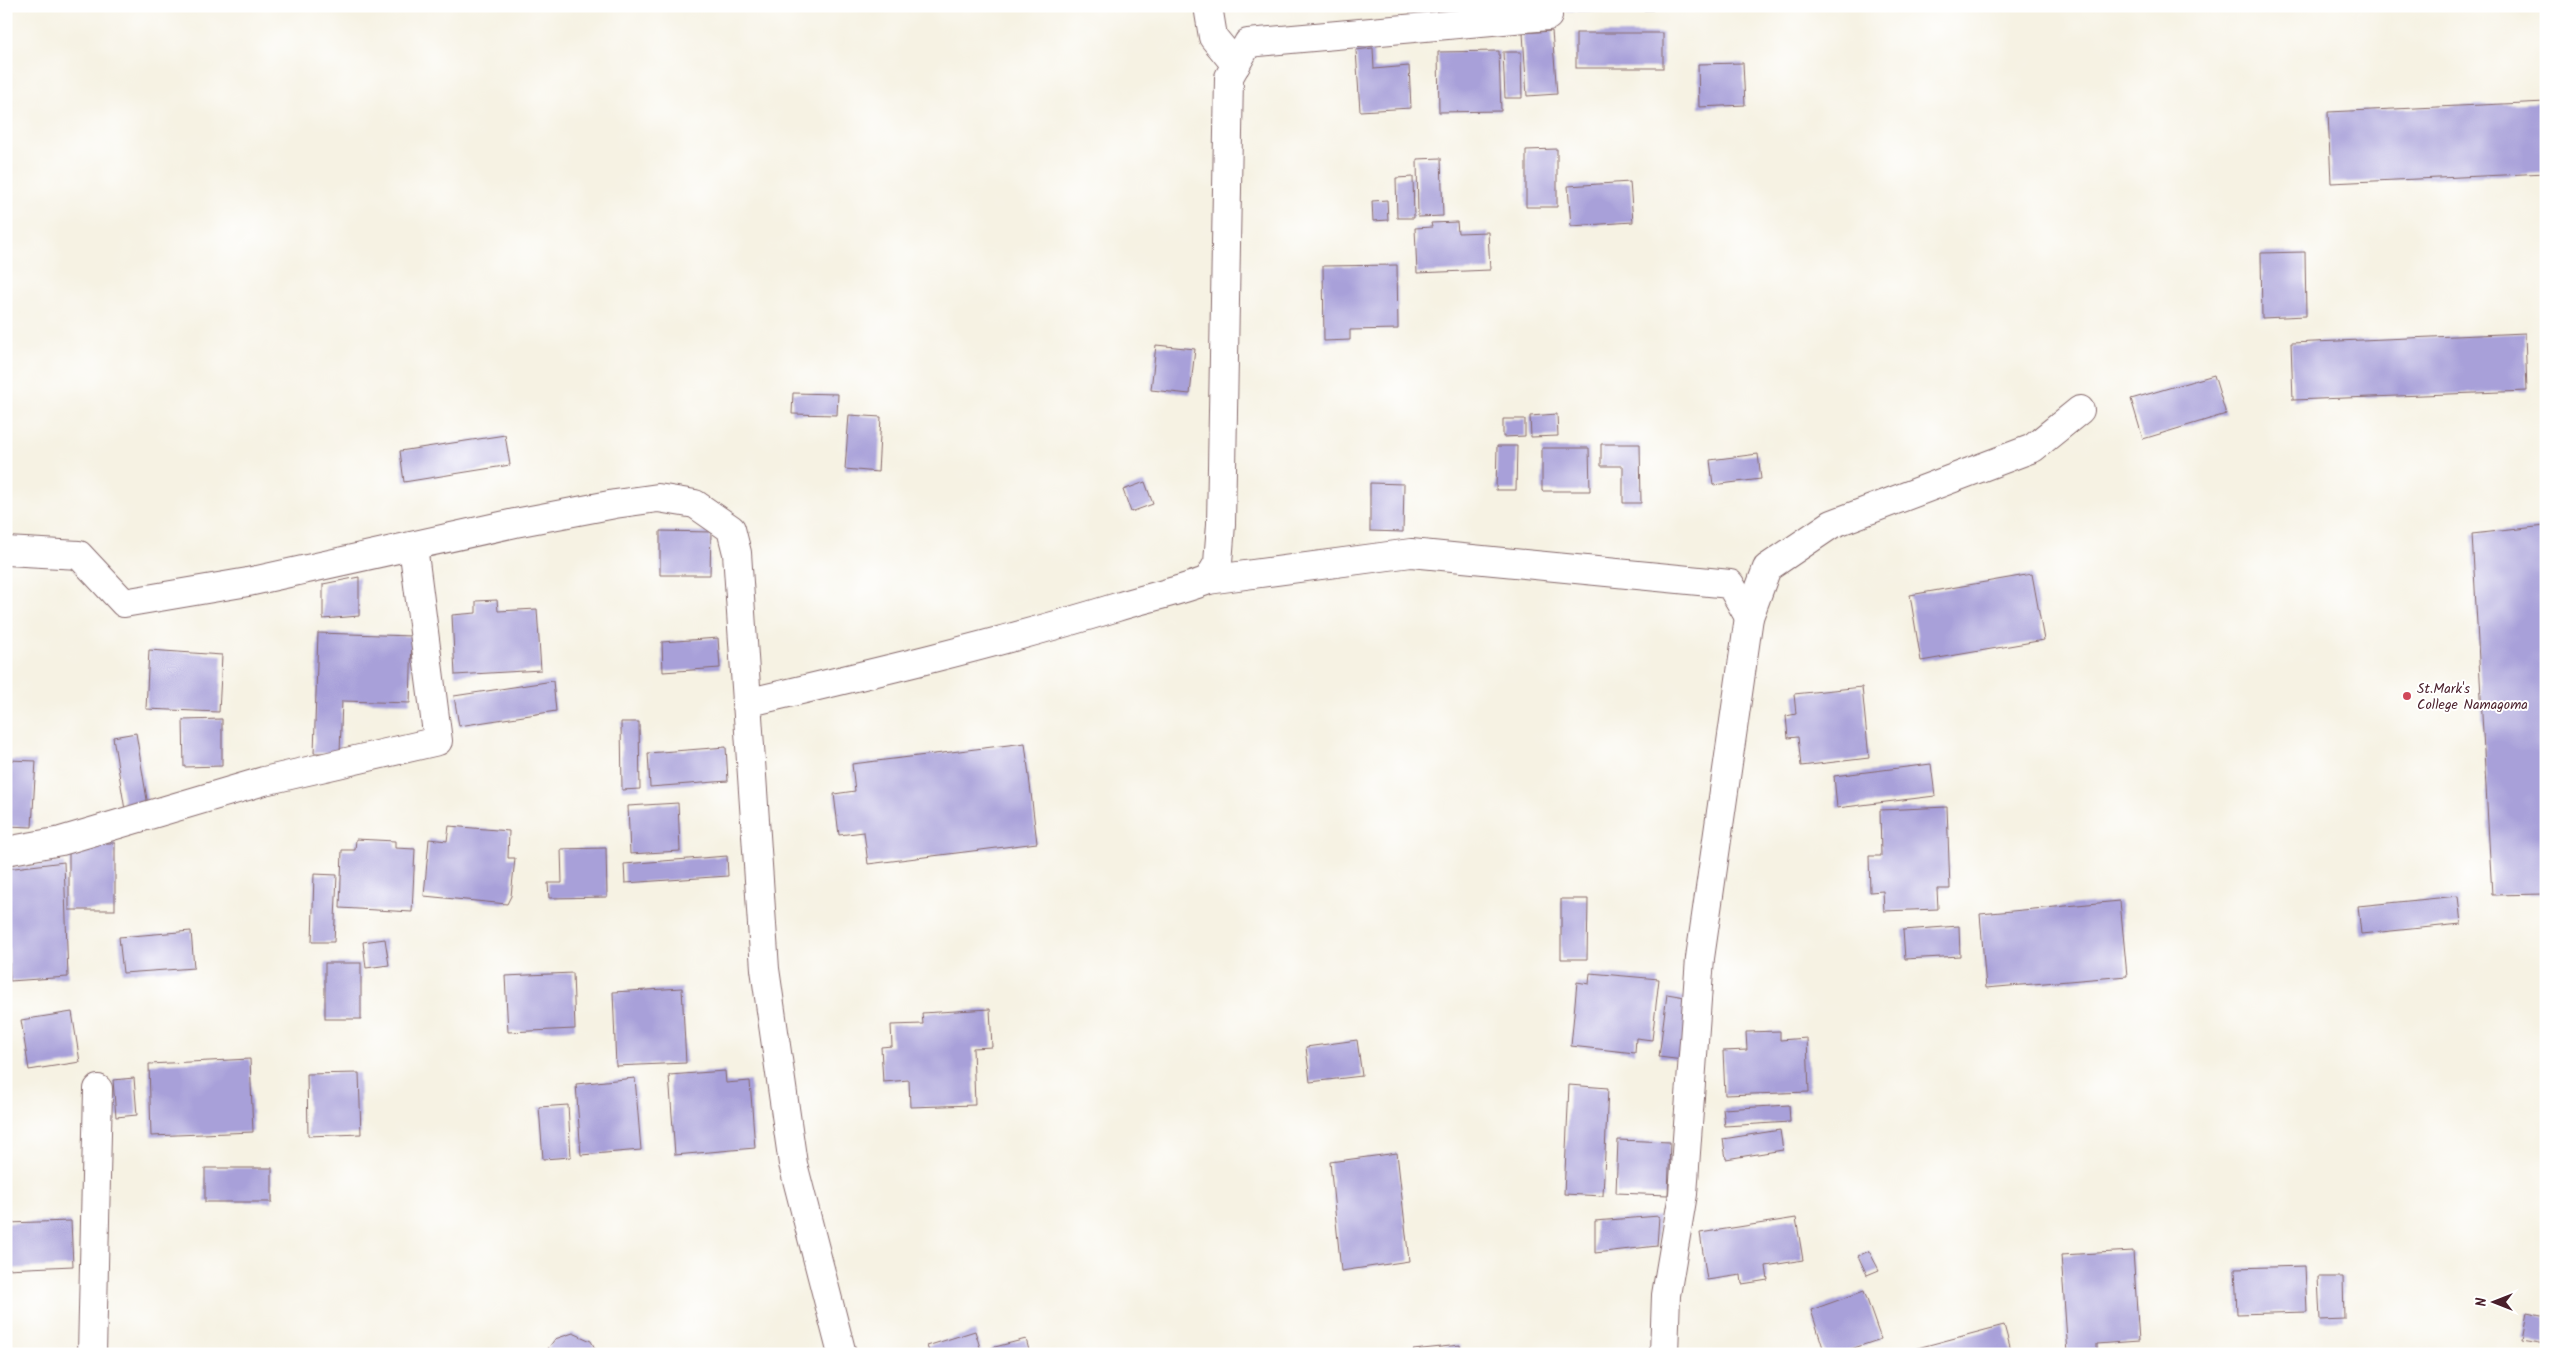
<svg xmlns="http://www.w3.org/2000/svg" width="2552" height="1360" font-family="Kalam,sans-serif">
  <style>
    .building { fill: #a8a0d9 }
    .lines { fill: none; stroke-linecap: round; stroke-linejoin: round }
    .minor-casing { stroke: #86696b; stroke-width: 30 }
    .minor { stroke: #fff; stroke-width: 28 }
    .poi-dot { fill: #d1495b; stroke: #fff; stroke-width: 2 }
    .labels { text-anchor: middle; stroke-width: 4; stroke-linejoin: round; paint-order: stroke }
    .poi-label { font-size: 14px; fill: #4a1f2b; stroke: #fff; text-anchor: start }
  </style>
  <rect width="100%" height="100%" fill="#fff"/>
  <filter id="ink" filterUnits="userSpaceOnUse"><feTurbulence type="fractalNoise" baseFrequency=".02" numOctaves="2"/><feDisplacementMap in="SourceGraphic" scale="10" xChannelSelector="R" yChannelSelector="G"/><feConvolveMatrix kernelMatrix="1 2 1 2 8 2 1 2 1" color-interpolation-filters="sRGB"/></filter>
  <filter id="wash" filterUnits="userSpaceOnUse"><feTurbulence type="fractalNoise" baseFrequency=".0096" numOctaves="4" result="noise"/><feDisplacementMap in="SourceGraphic" scale="20" xChannelSelector="R" yChannelSelector="G"/><feGaussianBlur stdDeviation="1.12" result="paint"/><feColorMatrix in="noise" values="0 0 0 0 0 0 0 0 0 0 0 0 0 0 0 0 0 1.4 0 .05"/><feComposite in="paint" operator="in"/></filter>
  <g filter="url(#wash)">
    <rect width="100%" height="100%" fill="#f6f2e3"/>
    <g id="blocks">
      <g class="building">
        <polygon points="1562,6 1653,6 1653,10 1562,11"/>
        <polygon points="1552,31 1557,94 1527,96 1523,33"/>
        <rect x="1576" y="33" width="87" height="35"/>
        <polygon points="1373,48 1374,69 1409,66 1411,108 1360,111 1356,50"/>
        <polygon points="1499,51 1501,111 1439,112 1438,52"/>
        <polygon points="1503,52 1521,52 1522,98 1505,98"/>
        <polygon points="1743,63 1745,105 1699,107 1698,64"/>
        <polygon points="2546,102 2546,173 2331,183 2328,112"/>
        <polygon points="1557,149 1557,207 1526,207 1526,150"/>
        <polygon points="1441,158 1443,216 1418,217 1417,159"/>
        <polygon points="1413,177 1414,218 1397,218 1396,178"/>
        <polygon points="1630,182 1633,222 1571,226 1568,186"/>
        <polygon points="1387,200 1388,220 1373,221 1372,201"/>
        <polygon points="1457,222 1458,233 1488,232 1490,270 1417,273 1415,228 1432,227 1431,223"/>
        <polygon points="2305,252 2306,316 2262,318 2261,253"/>
        <polygon points="1397,265 1398,329 1350,330 1350,340 1324,341 1323,266"/>
        <polygon points="2525,333 2527,391 2293,400 2291,343"/>
        <polygon points="1156,345 1195,349 1190,394 1151,390"/>
        <polygon points="2214,375 2226,414 2143,439 2131,399"/>
        <polygon points="793,393 838,394 837,415 792,414"/>
        <polygon points="1557,414 1558,436 1531,437 1530,416"/>
        <polygon points="849,415 881,417 878,472 845,469"/>
        <polygon points="1503,419 1525,419 1525,436 1503,437"/>
        <polygon points="505,435 510,465 404,482 400,451"/>
        <polygon points="1601,444 1640,444 1641,503 1623,503 1623,466 1601,466"/>
        <polygon points="1497,446 1517,446 1516,490 1496,490"/>
        <polygon points="1542,448 1589,448 1590,491 1542,491"/>
        <polygon points="1758,454 1761,479 1713,485 1710,460"/>
        <polygon points="1145,482 1153,504 1131,512 1123,490"/>
        <polygon points="1370,483 1404,484 1403,532 1370,531"/>
        <polygon points="2546,526 2546,894 2492,895 2472,534"/>
        <polygon points="660,531 711,532 710,575 660,575"/>
        <polygon points="2032,574 2044,640 1921,661 1910,595"/>
        <polygon points="359,577 359,616 323,619 323,584"/>
        <polygon points="497,600 498,611 537,609 541,670 455,675 452,615 476,613 476,601"/>
        <polygon points="318,633 412,636 410,703 342,701 340,753 314,753"/>
        <polygon points="718,638 720,668 663,672 662,642"/>
        <polygon points="149,650 222,655 219,712 146,709"/>
        <polygon points="553,681 556,711 459,726 454,696"/>
        <polygon points="1862,687 1869,758 1801,766 1798,737 1788,738 1786,716 1796,714 1794,694"/>
        <polygon points="222,719 222,766 184,767 183,720"/>
        <polygon points="621,722 639,722 640,789 622,790"/>
        <polygon points="136,733 149,812 126,816 113,737"/>
        <polygon points="1025,743 1037,843 868,864 864,832 839,835 834,794 855,791 852,764"/>
        <polygon points="726,747 728,781 650,787 648,753"/>
        <polygon points="8,760 36,761 32,827 6,826"/>
        <polygon points="1931,764 1935,796 1837,808 1834,776"/>
        <polygon points="678,803 680,851 630,854 628,806"/>
        <polygon points="1947,807 1950,889 1937,889 1938,909 1884,911 1883,891 1870,892 1869,856 1881,856 1880,810"/>
        <polygon points="449,826 509,831 508,858 515,858 511,896 507,904 424,896 429,839 447,841"/>
        <polygon points="356,839 395,841 395,848 415,849 412,912 340,908 342,850 355,850"/>
        <rect x="69" y="843" width="46" height="67"/>
        <polygon points="606,848 607,897 549,898 548,883 562,883 561,849"/>
        <polygon points="727,856 728,876 625,883 624,864"/>
        <polygon points="64,862 68,977 10,981 6,869"/>
        <polygon points="314,874 337,875 334,942 312,942"/>
        <polygon points="2458,896 2461,924 2361,934 2358,906"/>
        <polygon points="1561,899 1588,899 1587,959 1561,959"/>
        <polygon points="2120,901 2127,976 1986,988 1980,914"/>
        <polygon points="1959,926 1960,956 1905,959 1903,930"/>
        <polygon points="191,931 194,968 123,973 119,937"/>
        <polygon points="385,939 389,965 366,968 363,942"/>
        <rect x="325" y="963" width="36" height="56"/>
        <polygon points="573,973 575,1029 508,1032 505,976"/>
        <polygon points="1590,973 1659,979 1652,1040 1636,1038 1635,1053 1571,1046 1577,982 1589,984"/>
        <polygon points="682,988 686,1063 616,1066 613,992"/>
        <polygon points="1667,994 1691,998 1683,1060 1659,1057"/>
        <polygon points="990,1009 992,1047 973,1048 975,1105 910,1107 909,1080 883,1082 881,1047 892,1046 891,1025 923,1024 922,1013"/>
        <polygon points="72,1012 80,1062 29,1070 21,1020"/>
        <polygon points="1780,1031 1780,1040 1807,1038 1809,1092 1725,1095 1723,1051 1747,1050 1746,1032"/>
        <polygon points="1357,1040 1362,1076 1310,1082 1306,1047"/>
        <polygon points="250,1059 253,1132 151,1136 149,1064"/>
        <polygon points="725,1071 726,1083 750,1081 755,1148 675,1155 669,1075"/>
        <polygon points="359,1073 361,1134 308,1136 307,1074"/>
        <polygon points="134,1078 137,1115 116,1117 113,1080"/>
        <polygon points="635,1078 641,1150 581,1155 576,1084"/>
        <polygon points="1569,1085 1608,1088 1603,1196 1564,1194"/>
        <polygon points="568,1105 571,1157 543,1159 539,1107"/>
        <polygon points="1789,1105 1790,1122 1725,1126 1723,1109"/>
        <polygon points="1780,1130 1783,1150 1726,1159 1723,1139"/>
        <polygon points="1618,1140 1670,1142 1668,1195 1616,1193"/>
        <polygon points="1397,1153 1409,1261 1341,1271 1330,1162"/>
        <rect x="205" y="1168" width="67" height="34"/>
        <polygon points="1659,1216 1657,1246 1595,1253 1595,1221"/>
        <polygon points="1796,1218 1803,1260 1766,1266 1768,1280 1742,1284 1741,1275 1707,1280 1700,1233"/>
        <polygon points="71,1221 73,1266 6,1269 6,1223"/>
        <polygon points="1869,1251 1879,1270 1867,1275 1858,1256"/>
        <polygon points="2133,1251 2139,1341 2097,1344 2097,1354 2068,1354 2061,1255"/>
        <polygon points="2305,1266 2307,1312 2237,1314 2235,1268"/>
        <polygon points="2318,1277 2343,1277 2344,1319 2320,1320"/>
        <polygon points="1864,1291 1881,1339 1836,1354 1825,1354 1811,1310"/>
        <polygon points="2527,1312 2546,1316 2546,1344 2522,1340"/>
        <polygon points="2004,1325 2012,1354 1911,1354 1910,1350"/>
        <polygon points="975,1331 982,1354 930,1354 927,1346"/>
        <polygon points="573,1333 591,1341 598,1354 544,1354 555,1339"/>
        <polygon points="1026,1339 1030,1354 992,1354 991,1348"/>
        <polygon points="1460,1345 1461,1354 1413,1354 1413,1350"/>
      </g>
    </g>
  </g>
  <g filter="url(#ink)">
    <use href="#blocks" fill-opacity="0" stroke="#86696b" stroke-width="1"/>
    <g class="lines">
      <g class="minor-casing">
        <g id="minor">
          <polyline points="1208,6 1213,37 1236,65"/>
          <polyline points="6,551 79,555 124,603 248,582 515,523 615,504 658,498 695,504 731,529 737,553 765,969 793,1164 842,1354"/>
          <polyline points="1208,580 1411,553 1730,584 1749,617"/>
          <path d="M746,703c124,-29 247,-58 368,-95 31,-10 64,-16 94,-28l10,-17 3,-39 8,-447 19,-34 300,-27v-10"/>
          <polyline points="6,851 61,841 264,781 438,741 413,546"/>
          <polyline points="92,1354 98,1089"/>
          <polyline points="1664,1354 1666,1295 1683,1194 1700,958 1749,617 1767,568 1832,524 2033,448 2080,410"/>
        </g>
      </g>
      <use href="#minor" class="minor"/>
    </g>
  </g>
  <circle class="poi-dot" cx="2407" cy="696" r="5"/>
  <g class="labels">
    <g class="poi-label">
      <text x="2417" y="693">St.Mark's<tspan x="2417" dy="16">College Namagoma</tspan></text>
    </g>
  </g>
  <rect width="2552" height="1360" fill="none" stroke="#fff" stroke-width="25"/>
  <g transform="translate(2494 1302) rotate(270)" stroke="#ffffff" stroke-width="4" paint-order="stroke">
  <path d="M0-4L9 19L0 12L-9 19Z" fill="#4a1f2b"/>
  <text y="-8" font-size="14" font-weight="bold" text-anchor="middle" fill="#4a1f2b">N</text>
  </g>
</svg>
